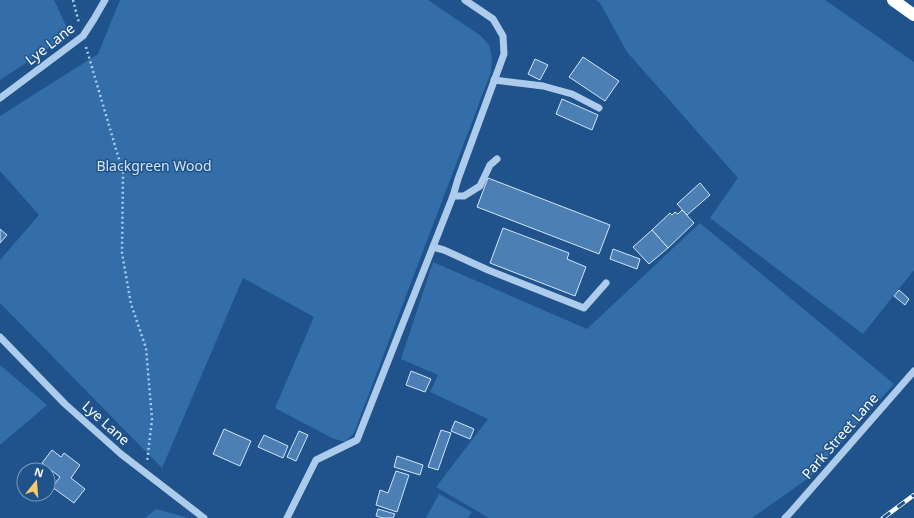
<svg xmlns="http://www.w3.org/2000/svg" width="914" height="518" font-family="'Noto Sans',sans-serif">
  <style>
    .green { fill: #336ea9 }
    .building { fill: #4c80b5; stroke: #d2e5f8 }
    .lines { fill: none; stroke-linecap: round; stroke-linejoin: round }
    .path { stroke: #adcceb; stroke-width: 2.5; stroke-dasharray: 2 3; stroke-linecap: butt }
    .minor { stroke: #adcceb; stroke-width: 7 }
    .highway { stroke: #fff; stroke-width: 12 }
    .rail-casing { stroke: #fff; stroke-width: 4.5 }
    .rail { stroke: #20538b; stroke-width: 3; stroke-dasharray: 9; stroke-linecap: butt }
    .labels { text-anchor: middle; stroke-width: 3; stroke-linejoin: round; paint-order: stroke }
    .street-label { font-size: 14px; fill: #fff; stroke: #20538b }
    .park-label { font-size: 14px; fill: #d2e5f8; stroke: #20538b }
  </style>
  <rect width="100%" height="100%" fill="#20538b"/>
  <g class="green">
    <polygon points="0,0 54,0 70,34 0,80"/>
    <polygon points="120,0 428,0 481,36 489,45 492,57 491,72 354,433 345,442 332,438 275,408 314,317 243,278 162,468 0,303 0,260 39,215 0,171 0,116 98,54"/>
    <polygon points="596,0 825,0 914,62 914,270 863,334 710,218 738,178 627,52 600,3"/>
    <polygon points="700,223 894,384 810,477 752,518 489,518 436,487 488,419 430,392 438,375 401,359 433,262 587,329"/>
    <polygon points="0,365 47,405 0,445"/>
    <polygon points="439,494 472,512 468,518 426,518"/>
    <polygon points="156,509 189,518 145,518"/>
  </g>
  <g class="building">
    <polygon points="583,57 619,81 605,101 569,77"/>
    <polygon points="535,59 548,65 540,80 528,74"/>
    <polygon points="562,99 598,115 592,130 556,114"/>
    <polygon points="488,178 610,225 599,254 477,207"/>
    <polygon points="700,183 710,195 687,215 677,204"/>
    <polygon points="682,210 694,223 668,248 652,230 670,213 672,215 675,212 678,214"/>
    <polygon points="503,228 569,253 567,259 586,267 575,296 490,263"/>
    <polygon points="0,229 7,235 0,243"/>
    <polygon points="652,230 668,248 649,264 633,247"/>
    <polygon points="613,249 640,259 637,269 610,259"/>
    <polygon points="899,290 909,299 905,305 894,296"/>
    <polygon points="411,371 431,379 425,392 406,385"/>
    <polygon points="455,421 474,429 470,439 451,431"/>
    <polygon points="224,429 251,441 240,466 213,454"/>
    <polygon points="441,430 451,433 438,470 428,467"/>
    <polygon points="299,431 308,435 296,461 287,457"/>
    <polygon points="264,435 288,446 283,458 258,447"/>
    <polygon points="52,450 61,457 64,453 80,465 71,478 85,489 74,503 52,487 60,477 42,463"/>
    <polygon points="397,456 423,465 420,475 394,467"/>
    <polygon points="396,471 409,475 397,512 376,505 380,490 388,493"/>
    <polygon points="378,509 395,514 393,518 383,518 376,516"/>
  </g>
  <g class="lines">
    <g class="path">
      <polyline points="73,0 79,23"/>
      <polyline points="86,47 123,173 122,253 131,304 146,348 152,419 147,463"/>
    </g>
    <g class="minor">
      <polyline points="494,80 543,86 572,94 599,108"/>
      <polyline points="0,98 83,36 94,19 105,0"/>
      <polyline points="453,196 464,196 480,186 490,165 497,159"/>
      <polyline points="433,247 444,250 488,270 584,308 606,283"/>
      <polyline points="0,337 65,404 121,454 204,518"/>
      <polyline points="287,518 316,460 357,440 453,196 458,179 504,54 503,36 493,19 465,0"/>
      <polyline points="785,518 790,513 914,371"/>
    </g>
    <polyline class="highway" points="893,0 914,15"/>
    <g class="rail-casing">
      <polyline id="rail" points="883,518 914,495"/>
    </g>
    <use href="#rail" class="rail"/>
  </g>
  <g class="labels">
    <g class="street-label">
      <text transform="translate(50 44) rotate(-38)" y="5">Lye Lane</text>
      <text transform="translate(106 423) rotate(42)" y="5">Lye Lane</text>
      <text transform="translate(840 436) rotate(-49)" y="5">Park Street Lane</text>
    </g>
    <g class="park-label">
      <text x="154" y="171">Blackgreen Wood</text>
    </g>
  </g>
  <g transform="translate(36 482) rotate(17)"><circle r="19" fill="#20538b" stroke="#7998b9"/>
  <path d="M0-3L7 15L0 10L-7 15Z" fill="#f9ca6d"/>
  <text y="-6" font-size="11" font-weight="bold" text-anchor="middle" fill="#ffffff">N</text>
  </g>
</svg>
